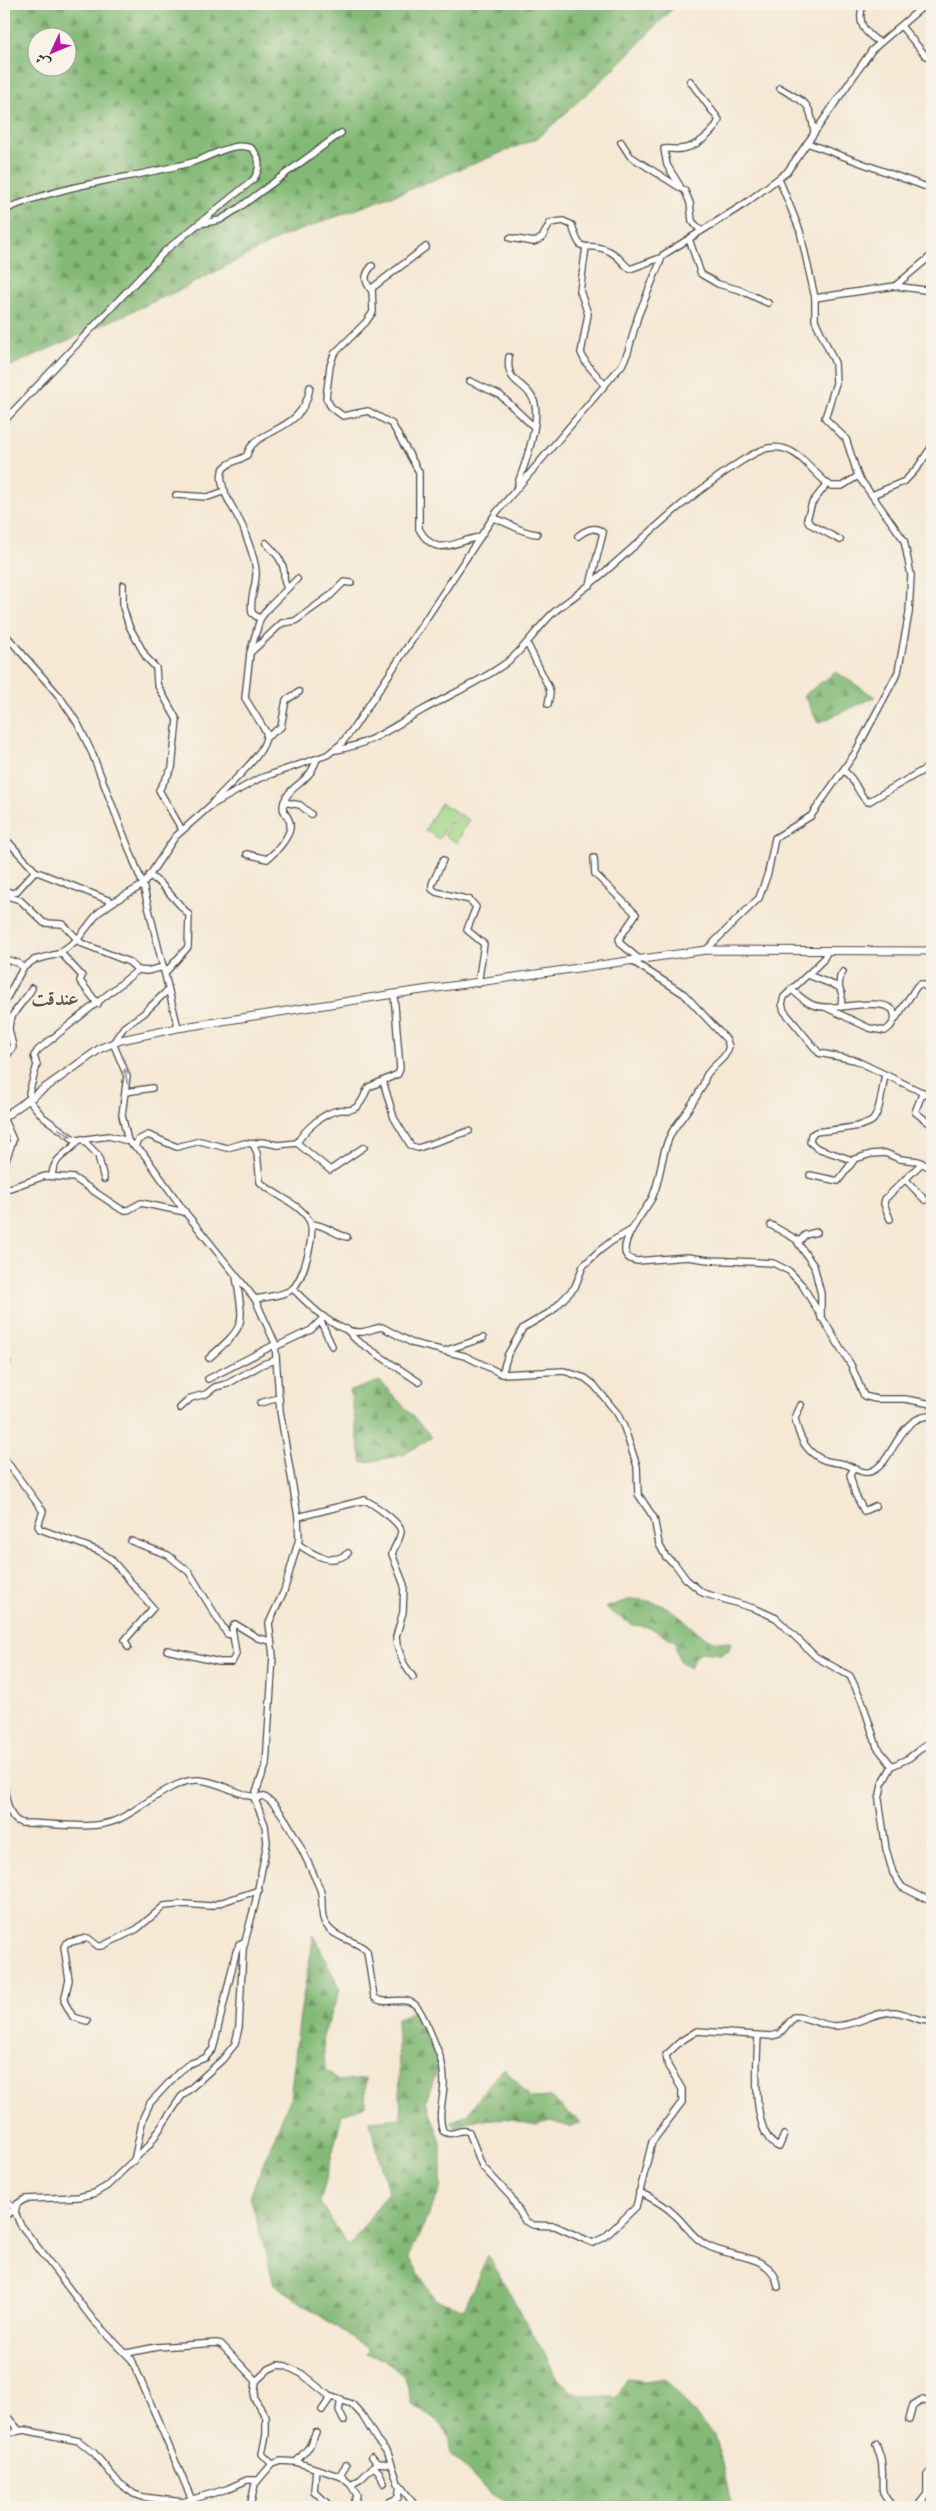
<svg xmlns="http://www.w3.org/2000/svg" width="936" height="2511" font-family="'IM FELL Double Pica',Amiri,serif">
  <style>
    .forest { fill: url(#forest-firs); stroke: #577250; fill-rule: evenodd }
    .pitch { fill: #a4d98a; stroke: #68825a }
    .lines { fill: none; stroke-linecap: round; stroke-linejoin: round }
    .minor-casing { stroke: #494744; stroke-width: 8 }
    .major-casing { stroke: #494744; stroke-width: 9 }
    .minor { stroke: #fff; stroke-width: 5.5 }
    .major { stroke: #fff; stroke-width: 7 }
    .oneway { stroke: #a0a0a0 }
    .labels { text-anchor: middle; stroke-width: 4; stroke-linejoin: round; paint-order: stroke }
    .quarter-label { font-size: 20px; font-weight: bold; fill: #665240; stroke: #f7f3e8 }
  </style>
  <defs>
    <pattern id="forest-firs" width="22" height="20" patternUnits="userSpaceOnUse" patternTransform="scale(1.25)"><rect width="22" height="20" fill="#83b976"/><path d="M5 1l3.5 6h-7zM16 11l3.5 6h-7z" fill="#6b9761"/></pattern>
  </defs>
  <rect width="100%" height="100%" fill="#f7f3e8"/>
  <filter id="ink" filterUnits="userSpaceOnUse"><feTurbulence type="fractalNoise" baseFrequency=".02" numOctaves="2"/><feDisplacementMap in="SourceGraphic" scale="10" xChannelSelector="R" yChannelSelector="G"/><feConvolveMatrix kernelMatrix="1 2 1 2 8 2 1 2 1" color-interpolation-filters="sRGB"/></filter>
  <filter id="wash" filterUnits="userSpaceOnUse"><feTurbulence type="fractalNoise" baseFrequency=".0096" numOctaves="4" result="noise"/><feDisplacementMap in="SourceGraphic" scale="20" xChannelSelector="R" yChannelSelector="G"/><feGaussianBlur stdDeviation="1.12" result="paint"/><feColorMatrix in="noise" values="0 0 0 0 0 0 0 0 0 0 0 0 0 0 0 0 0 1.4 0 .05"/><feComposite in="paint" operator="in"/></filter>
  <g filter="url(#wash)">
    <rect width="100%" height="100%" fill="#f5e8d4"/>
    <g class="forest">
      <path d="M4,4h673l-60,62 -79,72 -135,54 -119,44 -100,52 -180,81zM38,38h30v30h-30z"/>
      <polygon points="836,672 875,697 818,723 804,695"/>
      <polygon points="380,1381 432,1437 403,1455 362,1463 350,1391"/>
      <path d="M630,1599c16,1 31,3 44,13 21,16 28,32 57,30l-2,8 -8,4 -20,-2 -7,7 -4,9c-12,-5 -14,-15 -15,-27l-26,-14 -17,-2 -27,-17z"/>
      <path d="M314,1935l26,55 -17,46 2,33 13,12 28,-3 -1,28 -23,8 -22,89 29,44 39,-55 -18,-71 31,-3 -4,-99 18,-9 24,56 -13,35 15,41v45l-32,70 26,43 29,9 24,-54 70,123 15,15 43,5 11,-19 18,2 19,-3 52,60 16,69h-215l-28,-14 -39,-40c1,-28 -15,-34 -37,-48l-8,-28 -22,-18 -17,-5 4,-4 -96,-66 -24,-88 40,-97 10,-85z"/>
      <polygon points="504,2068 531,2098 550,2097 580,2122 569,2127 551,2121 534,2125 505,2118 468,2121 456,2127 451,2122 469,2113 485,2089"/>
    </g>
    <g class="pitch">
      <polygon points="441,803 455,811 439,839 425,830"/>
      <polygon points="457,813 469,820 457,843 444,835"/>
    </g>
  </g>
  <g filter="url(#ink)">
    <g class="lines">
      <g class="minor-casing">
        <g id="minor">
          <path d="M863,4c-6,18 0,28 16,38"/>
          <polyline points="901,26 925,55 932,59"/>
          <path d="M780,88c26,16 30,12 34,44"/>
          <polyline points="621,142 630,156 685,191 690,203 692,221 701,231"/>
          <polyline points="807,143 932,189"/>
          <path d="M680,186l-13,-21 -3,-16c5,-1 11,1 16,0 15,-1 33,-15 39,-29l-29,-39"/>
          <path d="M4,210c64,-28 124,-30 189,-48 18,-5 39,-21 58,-14 10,9 10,21 2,32l-87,70 -162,171"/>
          <polyline points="199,224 220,220 236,210 341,133"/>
          <path d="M510,238l24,4 8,-4 8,-15 13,-2 9,4c10,35 13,14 37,26 9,4 14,13 21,18l30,-11"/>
          <polyline points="689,239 701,274 718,284 740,290 768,303"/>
          <path d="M426,247l-54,41 1,24 -7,10 -32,32 -4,12 -4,32 5,9 12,9 25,-5 24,13 27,48v57c18,31 34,12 61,8"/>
          <polyline points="586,247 580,291 588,314 581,353 586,363 605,385"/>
          <polyline points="895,286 932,255"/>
          <path d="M371,290c-7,-10 -7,-15 1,-24"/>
          <polyline points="815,298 895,286 932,291"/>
          <path d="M509,357c-4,28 17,24 25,44 7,18 -9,64 -16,82"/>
          <polyline points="470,381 500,395 534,427"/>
          <polyline points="827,484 812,503 807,519 810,524 840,540"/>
          <polyline points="176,495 208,497 225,491"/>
          <polyline points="872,495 905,481 918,467 932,446"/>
          <path d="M493,518c16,4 27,15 44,16"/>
          <path d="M578,536c8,-6 17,-11 25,-3l-13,52"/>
          <path d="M266,543c8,8 17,17 18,29 0,7 0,10 3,16"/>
          <polyline points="123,585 123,607 129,626 146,657 156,668 157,684 177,720 172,768 159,790 182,830"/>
          <path d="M260,619l-8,-6c-3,-15 5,-28 4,-42 -1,-14 -8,-28 -12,-41 -6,-17 -26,-39 -22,-58 3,-10 18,-11 25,-17 7,-28 56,-20 63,-68"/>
          <polyline points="4,633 60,697 78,724 92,753 143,885 178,1028"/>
          <polyline points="527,643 549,688 550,694 548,704"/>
          <polyline points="250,653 282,623 295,621 331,595 344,582 351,583"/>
          <polyline points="267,737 281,727 286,700 299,692"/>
          <path d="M336,750c36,-6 54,-22 85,-39 28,-16 59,-29 85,-48 19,-14 30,-34 47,-50 11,-10 24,-18 36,-28 31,-25 60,-53 91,-79 18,-14 69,-55 89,-58 29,-5 42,25 62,38h11l16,-10"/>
          <path d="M844,771c13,9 14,25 24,31l64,-37"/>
          <polyline points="284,802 300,805 311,814"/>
          <path d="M211,805c13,-18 59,-52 55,-73l-21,-34 5,-45 10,-34 9,-12 28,-28"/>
          <polyline points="4,837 35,871 113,902 143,885 175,837 210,806 258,779 327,755 341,744 355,726 496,513 622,365 628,352 638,316 663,255 743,205 787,172 872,50 926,4"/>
          <path d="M247,854l20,5c9,-7 28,-26 22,-39 -3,-7 -8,-9 -5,-18 4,-13 18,-18 26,-29 3,-4 5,-9 7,-14"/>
          <polyline points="594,858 595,874 636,914 619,939 621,944 639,959"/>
          <polyline points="443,860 432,884 432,889 436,892 470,900 476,907 467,930 484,944 478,984"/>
          <polyline points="149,875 161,884 189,915 188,947 165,973"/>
          <polyline points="4,890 12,893 16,892 35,871"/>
          <polyline points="4,895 20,900 44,923 63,924 81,943 129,962 138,970 147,971 164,967"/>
          <polyline points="706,950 759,898 768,873 775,838 811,816 855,753 898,672 909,613 911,575 904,540 858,476 846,439 825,418 836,383 835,363 815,320 815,298 800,231 779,179"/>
          <polyline points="828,950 823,960 784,997 782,1004 784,1011 819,1053 855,1060 932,1097"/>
          <polyline points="61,953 82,976 80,981 98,1004"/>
          <polyline points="4,959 18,963 23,968"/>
          <path d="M632,961l52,33 42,45 3,7c-2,13 -17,19 -23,30 -2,4 -2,8 -4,11 -8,16 -20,30 -30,45 -12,21 -10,45 -20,66 -6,12 -47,59 -15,63l50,-4 22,3 64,3 16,8 13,14 49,80 13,31 12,3h29l27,5"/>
          <polyline points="808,975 839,987 842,994 841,1007"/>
          <polyline points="839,987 840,977 843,972"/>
          <path d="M791,989c7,6 14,13 22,16 22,8 64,-9 80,5l2,8"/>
          <polyline points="4,1003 23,968 34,960 58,954 77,940 98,913 113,902"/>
          <polyline points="827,1008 869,1028 885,1031 890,1027 917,986 921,984 932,990"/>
          <path d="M4,1060l9,-13c-1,-7 -4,-14 -4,-20 1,-15 17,-26 23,-39"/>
          <path d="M885,1075c-3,13 -4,35 -12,45 -7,8 -45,10 -57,12l-5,3 -1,7 7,6 35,12 19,-6 14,-1 15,6 18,2 14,8"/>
          <polyline points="383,1081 394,1118 411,1146 418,1148 469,1131"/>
          <polyline points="126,1092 152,1088"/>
          <polyline points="923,1092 915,1112 932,1125"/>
          <polyline points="32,1098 29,1093 37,1065 34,1056 38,1050 138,970"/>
          <polyline points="29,1100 43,1117 72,1138 79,1140 109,1136 128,1141 143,1153 185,1212 255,1299 275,1343 280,1411 298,1517 299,1539 284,1591 269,1623 273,1656 266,1765 254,1797 265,1825 267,1843 255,1904 243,1949 239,2027 235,2044 222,2060 181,2097 149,2145 107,2186 95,2193 79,2197 25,2199 17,2204 15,2212 20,2224 93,2320 132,2360 195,2507"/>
          <polyline points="4,1120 13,1140 4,1166"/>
          <polyline points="82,1139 98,1155 104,1179"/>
          <polyline points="128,1141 122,1115 127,1076 113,1043 124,1027 143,1014 168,990"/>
          <path d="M297,1143c8,-14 27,-31 43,-33 5,-1 9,2 15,-2 10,-7 8,-14 14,-21l29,-13 2,-5 -6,-75"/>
          <polyline points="253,1144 262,1142 278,1145 297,1143 330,1170 364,1147"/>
          <path d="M135,1146l3,-6 10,-5 29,12 23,-6 27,7 18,-5 8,1 4,9 3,29c14,13 39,21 49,38 8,12 -6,61 -17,69 -9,7 -26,8 -37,10"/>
          <polyline points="810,1175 838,1181 854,1160"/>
          <path d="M52,1176c1,-20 17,-22 27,-36"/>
          <polyline points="905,1179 925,1200"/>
          <polyline points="4,1190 45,1176 74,1178 122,1210 128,1210 141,1203 185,1212"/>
          <polyline points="890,1219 884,1204 885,1199 922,1163"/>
          <path d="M311,1224c13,0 23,10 36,13"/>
          <polyline points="771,1225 799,1241"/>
          <polyline points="817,1232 805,1235 798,1243 814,1266 821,1294 821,1318"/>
          <path d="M293,1289c16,16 44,45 69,43 7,-1 13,-4 20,-5l30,16 53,13 37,18 62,-3 21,7 9,7 23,28 7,14 13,39 1,28 16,24 5,26 7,13 9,7 11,15 17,14 53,16 20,9 40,39 34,19 12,25 15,46 15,19"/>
          <polyline points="321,1322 332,1346"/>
          <polyline points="346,1329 356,1340 419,1382"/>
          <polyline points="275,1347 311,1330 324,1317"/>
          <polyline points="444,1351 483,1338"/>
          <path d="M209,1358c38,-34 35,-32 27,-82"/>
          <polyline points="4,1360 7,1362"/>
          <polyline points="502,1374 508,1354 523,1328 552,1311 575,1287 583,1266 599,1251 612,1241 630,1231"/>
          <polyline points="208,1379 274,1345"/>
          <polyline points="260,1403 279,1398"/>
          <path d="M801,1405l-6,13c3,17 11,35 29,42 8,3 16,2 23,5 8,3 16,10 25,6 23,-10 26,-56 60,-55"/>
          <polyline points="180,1408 191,1398 206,1394 215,1387 227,1384 263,1364 276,1360"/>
          <polyline points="4,1458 43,1511 38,1526 40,1529 99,1551 111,1559 153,1608 125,1640 128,1647"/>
          <polyline points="854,1468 850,1475 855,1494 864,1511 875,1506"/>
          <path d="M298,1517l67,-17c8,4 35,22 36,31 0,7 -7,16 -9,23l12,31 -1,27 -7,25 1,8 7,19 9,13"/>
          <polyline points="131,1541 168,1555 189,1572 227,1634 233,1635"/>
          <path d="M298,1544c15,11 34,22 50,9"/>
          <polyline points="167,1650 219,1662 232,1662 236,1654 232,1628 235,1624 258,1638 271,1641"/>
          <polyline points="932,1740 909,1758 892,1766 882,1784 879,1800 886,1849 893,1873 902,1887 932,1902"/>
          <path d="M4,1787c3,12 4,33 18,36 30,0 69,8 95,-3 23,-10 55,-40 79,-40 17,-1 41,14 58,17"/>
          <path d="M255,1800l6,-4c21,3 50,73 59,93 4,11 0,22 4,32 9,19 30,17 43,30l7,46c10,10 28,-2 40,7 7,5 10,16 14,23 8,19 16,34 16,55 0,16 -7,34 -1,49 9,7 17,-4 26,1l13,34 29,31 14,24 8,4 22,1 38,17 12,-6 31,-30 16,-65 30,-40v-13l-14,-23 -2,-11 15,-14 16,-10 74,5 8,-2 15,-17c14,-1 27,9 41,9 22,0 39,-15 60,-14 12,1 25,11 37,9"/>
          <polyline points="87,2021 73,2017 64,2001 69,1980 64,1947 66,1943 88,1938 98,1946 102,1946 137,1929 164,1906 185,1904 210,1906 259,1890"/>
          <path d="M758,2036c-1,26 -8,99 21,111l5,-12"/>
          <polyline points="134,2161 143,2118 150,2103 179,2072 189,2064 205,2058 213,2049 236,1952 239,1945 244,1943"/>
          <path d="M639,2192c13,6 26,13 36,23 10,9 18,23 31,30 24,14 67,7 72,42"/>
          <polyline points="4,2198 15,2209 4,2217"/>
          <polyline points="127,2353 157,2347 216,2343 221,2344 256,2381 254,2398 266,2417 266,2435 262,2454 272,2464 255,2484 250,2507"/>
          <polyline points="256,2381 269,2369 278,2365 286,2366 302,2374 329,2396 352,2404 362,2415 377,2440 388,2453 398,2483 416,2507"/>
          <polyline points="341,2399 339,2411 344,2421"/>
          <polyline points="322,2410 331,2397"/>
          <polyline points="4,2413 18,2429"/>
          <polyline points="909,2420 913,2405 921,2400 932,2402"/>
          <polyline points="4,2434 24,2430 79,2441 94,2453 118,2482 134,2494 143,2497 183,2502 227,2489 247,2480 257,2480"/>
          <path d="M876,2444c2,7 6,15 6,23 2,21 -5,24 12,40"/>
          <polyline points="372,2457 377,2463"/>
          <polyline points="296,2462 309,2447 316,2432"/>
          <polyline points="272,2464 281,2461 296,2462 342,2477 351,2485 361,2479 377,2463 391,2464"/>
          <polyline points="373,2466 379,2472 384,2483"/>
          <polyline points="316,2469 314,2491 331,2507"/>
          <polyline points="342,2477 341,2473 346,2465"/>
          <polyline points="351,2485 357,2495 353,2507"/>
          <polyline points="386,2507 389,2502 398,2498 400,2485"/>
          <polyline points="917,2507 927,2494 927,2475 932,2471"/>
        </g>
      </g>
      <g class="major-casing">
        <polyline id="major" points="4,1117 101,1048 121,1040 178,1028 394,994 706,950 932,951"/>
      </g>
      <use href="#minor" class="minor"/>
      <use href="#major" class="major"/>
    </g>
    <defs><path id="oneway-shaft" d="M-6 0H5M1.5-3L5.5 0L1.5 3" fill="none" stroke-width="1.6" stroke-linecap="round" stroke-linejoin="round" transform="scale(1.25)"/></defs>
    <g class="oneway">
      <use href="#oneway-shaft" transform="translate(126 1076) rotate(-99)"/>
      <use href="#oneway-shaft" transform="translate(65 1133) rotate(33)"/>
    </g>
  </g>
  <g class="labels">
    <g class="quarter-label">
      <text x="55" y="1005">عندقت</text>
    </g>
  </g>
  <rect width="936" height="2511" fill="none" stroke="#f7f3e8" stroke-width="20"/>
  <g transform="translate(52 52) rotate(226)"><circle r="24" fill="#f7f3e8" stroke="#a5a39c"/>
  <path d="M0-4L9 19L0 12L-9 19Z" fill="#b5179e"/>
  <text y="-8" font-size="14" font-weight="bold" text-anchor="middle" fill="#2b2b2b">ش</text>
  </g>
</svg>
